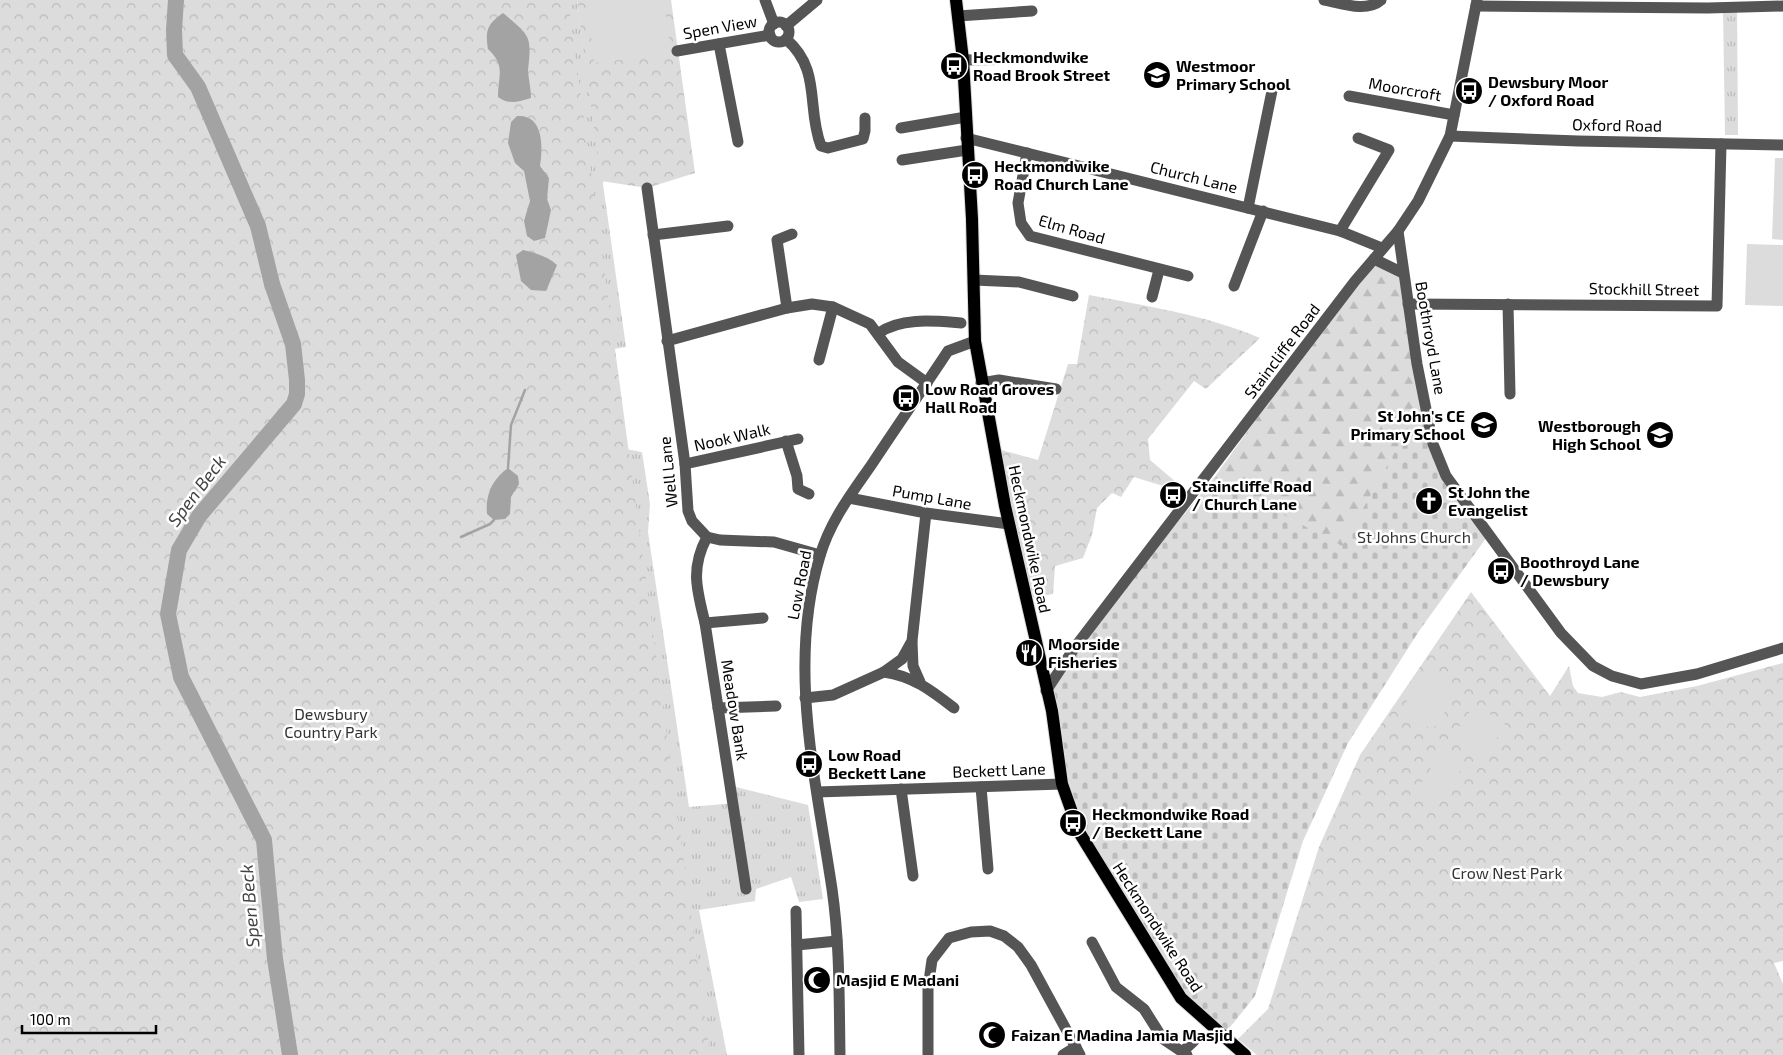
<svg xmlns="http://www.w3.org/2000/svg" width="1783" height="1055" font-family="'Exo 2',sans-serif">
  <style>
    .grass { fill: url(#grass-tufts) }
    .forest { fill: url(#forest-firs) }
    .cemetery { fill: url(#cemetery-stones) }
    .park { fill: url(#park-crowns) }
    .pitch { fill: #dcdcdc }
    .water { fill: #a3a3a3 }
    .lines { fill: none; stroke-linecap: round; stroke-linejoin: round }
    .stream { stroke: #a3a3a3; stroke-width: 2.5 }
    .river { stroke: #a3a3a3; stroke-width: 16 }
    .major-casing { stroke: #dbdbdb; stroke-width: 14 }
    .minor { stroke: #555; stroke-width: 11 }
    .major { stroke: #000; stroke-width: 12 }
    .labels { text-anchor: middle; stroke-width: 5; stroke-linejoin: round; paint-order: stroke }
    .street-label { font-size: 16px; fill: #000; stroke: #fff }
    .poi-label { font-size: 16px; font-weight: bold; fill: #000; stroke: #fff; text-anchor: start }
    .park-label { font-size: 16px; fill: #333; stroke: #fff }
    .water-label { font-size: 18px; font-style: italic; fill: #444; stroke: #fff }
  </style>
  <defs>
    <pattern id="grass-tufts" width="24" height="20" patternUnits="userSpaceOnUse" patternTransform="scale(1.25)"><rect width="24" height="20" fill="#dcdcdc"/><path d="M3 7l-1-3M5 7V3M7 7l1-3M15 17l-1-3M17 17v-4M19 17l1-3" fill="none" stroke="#bbb"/></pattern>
    <pattern id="forest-firs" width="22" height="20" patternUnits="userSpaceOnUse" patternTransform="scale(1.25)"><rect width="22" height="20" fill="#dcdcdc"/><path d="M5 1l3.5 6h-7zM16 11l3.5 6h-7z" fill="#bbb"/></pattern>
    <pattern id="cemetery-stones" width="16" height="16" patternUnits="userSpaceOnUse" patternTransform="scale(1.25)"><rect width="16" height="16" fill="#dcdcdc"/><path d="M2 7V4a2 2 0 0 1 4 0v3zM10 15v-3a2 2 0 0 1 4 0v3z" fill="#bbb"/></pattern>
    <pattern id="park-crowns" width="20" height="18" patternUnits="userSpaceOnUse" patternTransform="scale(1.25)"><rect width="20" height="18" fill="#dcdcdc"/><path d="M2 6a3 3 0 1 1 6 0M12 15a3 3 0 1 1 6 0" fill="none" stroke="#bbb"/></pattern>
  </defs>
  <rect width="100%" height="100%" fill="#fff"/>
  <g class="grass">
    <polygon points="556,0 577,0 626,347 602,351"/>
    <polygon points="1723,8 1737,8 1738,135 1725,135"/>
    <polygon points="609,446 642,452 650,504 648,532 689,807 735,803 732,786 808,805 823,899 799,902 791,877 756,889 755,901 699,910 727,1055 688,1055"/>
  </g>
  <polygon class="forest" points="1374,259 1403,273 1425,398 1342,547 1214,478 1355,281"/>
  <polygon class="cemetery" points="1425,398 1446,476 1489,534 1419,631 1348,743 1303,841 1255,996 1227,1031 1181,998 1079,832 1046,691 1075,647 1214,478 1342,546"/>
  <g class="park">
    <polygon points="0,0 568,0 710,1055 0,1055"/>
    <polygon points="577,0 671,0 695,173 647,188 601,181"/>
    <path d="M1089,295c58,11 117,20 171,43l-54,51 -12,-8 -46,58 2,21 33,28 -4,3 -45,-14 -13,20 -9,-4 -15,15 -5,27 -9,23 -28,8 -2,28 -26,5 -33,-151 44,12 30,-96h9z"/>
    <polygon points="1471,592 1550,696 1569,666 1573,686 1578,693 1602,697 1621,692 1640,697 1697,686 1783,663 1783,961 1774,963 1783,984 1783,1055 1257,1055 1238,1039 1268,1009 1319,847 1360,755"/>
  </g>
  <g class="pitch">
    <polygon points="587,0 664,0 671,54 594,63"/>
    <polygon points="1775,158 1783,158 1783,240 1772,239"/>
    <polygon points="1747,244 1783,245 1783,306 1745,305"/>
    <polygon points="1427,672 1458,694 1432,730 1402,708"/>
    <polygon points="1475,704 1506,725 1481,761 1450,740"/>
    <polygon points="1442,751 1464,765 1438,805 1416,791"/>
  </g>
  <g class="water">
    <path d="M503,13c27,23 29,22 25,57 0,6 3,18 3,28 -13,4 -22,7 -33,-1 0,-22 8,-31 -10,-48 -3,-18 -1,-25 15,-36z"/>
    <path d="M517,116c27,-2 26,32 23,50l9,12 -2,21 4,11 -6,28 -11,3 -7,-5 -3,-15 6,-20 -6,-30 -9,-8 -7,-20 3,-21z"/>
    <path d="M523,250c12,3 24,6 34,15l-11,26 -15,-1 -10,-9 -5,-26z"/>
    <path d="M508,468l10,8 1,8 -8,13 -1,17 -5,5 -11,1 -7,-6c-2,-20 6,-35 21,-46z"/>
  </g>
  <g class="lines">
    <g class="stream">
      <polyline points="508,468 511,425 525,390"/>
      <polyline points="461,537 490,524 494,520"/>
    </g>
    <polyline class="river" points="176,0 174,30 175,55 198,87 258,226 272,284 293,344 297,380 297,394 294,404 199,516 179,550 168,614 181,677 264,840 275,959 290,1055"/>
    <g class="major-casing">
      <polyline id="major" points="956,0 963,60 972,219 975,341 1005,506 1052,711 1062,784 1079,832 1181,998 1245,1055"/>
    </g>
    <g class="minor">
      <polyline points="765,0 774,24"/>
      <path d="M1324,0c17,3 42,13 57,0"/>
      <polyline points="1476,6 1708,8 1783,6"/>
      <polyline points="958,16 1032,11"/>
      <circle cx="779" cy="32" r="10"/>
      <polyline points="786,26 817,0"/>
      <path d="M786,39c36,31 20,68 35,107l7,2 35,-9 2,-8v-13"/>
      <polyline points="719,44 738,142"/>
      <polyline points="677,51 770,35"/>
      <polyline points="963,60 1036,59"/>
      <polyline points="1349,96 1454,115"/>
      <polyline points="901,128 966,117"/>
      <polyline points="1450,136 1578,141 1783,145"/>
      <polyline points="966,138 1340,231 1382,248"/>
      <polyline points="1027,153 1018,203 1021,223 1030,236 1188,276"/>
      <polyline points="902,160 967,150"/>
      <polyline points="647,188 685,464 688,511 692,521 707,537 720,540 774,542 820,555"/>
      <polyline points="1248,208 1273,86"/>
      <polyline points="1340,231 1389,150 1358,138"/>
      <polyline points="1398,231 1417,364 1433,444 1446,476 1561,633 1593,666 1612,676 1641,684 1697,674 1783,648"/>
      <polyline points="653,235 728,226"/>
      <polyline points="1374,259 1403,273"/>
      <polyline points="974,280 1019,282 1073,296"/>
      <polyline points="1234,286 1263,211"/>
      <polyline points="1152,297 1159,270"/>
      <polyline points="1408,304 1717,306 1721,144"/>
      <polyline points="1508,304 1510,394"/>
      <polyline points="787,308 777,240 792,234"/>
      <path d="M879,333c22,-16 56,-12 82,-10"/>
      <polyline points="667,341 787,308 812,304 833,307 870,324 898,362 927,383"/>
      <polyline points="819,360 833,307"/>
      <polyline points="981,383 999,380 1056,389"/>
      <polyline points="786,441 797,476 798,489 809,494"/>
      <polyline points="685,464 798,439"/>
      <polyline points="849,498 926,513 1009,524"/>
      <path d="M707,537c-17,32 -10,53 -2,86l41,266"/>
      <polyline points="705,623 763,618"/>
      <polyline points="912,642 913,666 920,682"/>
      <path d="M884,672c29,4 48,19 70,36"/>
      <polyline points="1046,691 1075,647 1355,281 1398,231 1418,201 1450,136 1477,0"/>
      <polyline points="805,698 833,695 884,672 902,659 912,641 926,513"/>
      <polyline points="718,708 776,706"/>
      <polyline points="981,787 988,869"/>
      <polyline points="901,789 913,876"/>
      <polyline points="817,792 1062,784"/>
      <polyline points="796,911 799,1055"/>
      <polyline points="1092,942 1116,987 1144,1009 1163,1039 1187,1055"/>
      <polyline points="797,945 837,941"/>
      <polyline points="1182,1052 1194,1041"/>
      <path d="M840,1055c-1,-55 0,-111 -8,-166 -16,-109 -45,-224 -12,-333 10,-35 32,-63 52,-92 25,-38 51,-75 76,-113l27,-10"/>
      <polyline points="928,1055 928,988 932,960 949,938 971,932 990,931 1004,936 1018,947 1031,965 1080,1055"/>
      <polyline points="1063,1055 1076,1047"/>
    </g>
    <use href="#major" class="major"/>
  </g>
  <defs>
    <g id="bus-disc" transform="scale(1.4375)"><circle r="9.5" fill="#000" stroke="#fff"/><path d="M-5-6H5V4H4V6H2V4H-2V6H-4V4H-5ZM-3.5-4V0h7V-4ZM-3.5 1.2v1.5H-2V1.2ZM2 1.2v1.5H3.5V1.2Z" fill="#fff"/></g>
    <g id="school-disc" transform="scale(1.4375)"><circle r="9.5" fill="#000" stroke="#fff"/><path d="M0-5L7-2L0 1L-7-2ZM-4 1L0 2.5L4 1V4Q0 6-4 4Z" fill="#fff"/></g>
    <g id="church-disc" transform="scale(1.4375)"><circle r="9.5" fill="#000" stroke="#fff"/><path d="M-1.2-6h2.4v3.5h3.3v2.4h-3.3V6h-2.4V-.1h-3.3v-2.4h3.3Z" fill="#fff"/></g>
    <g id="restaurant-disc" transform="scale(1.4375)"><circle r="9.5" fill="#000" stroke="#fff"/><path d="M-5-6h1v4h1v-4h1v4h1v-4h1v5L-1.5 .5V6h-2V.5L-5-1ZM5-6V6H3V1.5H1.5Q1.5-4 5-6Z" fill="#fff"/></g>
    <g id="mosque-disc" transform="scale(1.4375)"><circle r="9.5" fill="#000" stroke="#fff"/><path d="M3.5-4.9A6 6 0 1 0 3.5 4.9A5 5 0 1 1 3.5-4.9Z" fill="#fff"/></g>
  </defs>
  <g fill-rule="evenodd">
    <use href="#bus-disc" x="954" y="66"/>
    <use href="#school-disc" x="1157" y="75"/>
    <use href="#bus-disc" x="1469" y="91"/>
    <use href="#bus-disc" x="975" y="175"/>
    <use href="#bus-disc" x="906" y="398"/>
    <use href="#school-disc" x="1484" y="425"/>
    <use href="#school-disc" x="1660" y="435"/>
    <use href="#bus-disc" x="1173" y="495"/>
    <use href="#church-disc" x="1429" y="501"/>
    <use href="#bus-disc" x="1501" y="571"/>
    <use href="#restaurant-disc" x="1029" y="653"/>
    <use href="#bus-disc" x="809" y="764"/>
    <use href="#bus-disc" x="1073" y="823"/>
    <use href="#mosque-disc" x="817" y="980"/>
    <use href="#mosque-disc" x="992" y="1035"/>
  </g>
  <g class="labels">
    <g class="street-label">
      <text transform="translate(720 27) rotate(-10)" y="6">Spen View</text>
      <text transform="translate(1405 89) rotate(10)" y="6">Moorcroft</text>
      <text transform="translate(1617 125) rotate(1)" y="6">Oxford Road</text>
      <text transform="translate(1194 177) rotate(14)" y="6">Church Lane</text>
      <text transform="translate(1072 229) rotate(16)" y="6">Elm Road</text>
      <text transform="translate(1644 289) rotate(1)" y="6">Stockhill Street</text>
      <text transform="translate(1431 338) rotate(80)" y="6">Boothroyd Lane</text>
      <text transform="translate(1282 351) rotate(-53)" y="6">Staincliffe Road</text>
      <text transform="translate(732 437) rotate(-13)" y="6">Nook Walk</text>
      <text transform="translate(668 472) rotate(-96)" y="6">Well Lane</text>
      <text transform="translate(932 497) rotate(10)" y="6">Pump Lane</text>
      <text transform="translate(1030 539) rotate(78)" y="6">Heckmondwike Road</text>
      <text transform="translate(799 585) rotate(-79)" y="6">Low Road</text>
      <text transform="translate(735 710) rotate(81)" y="6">Meadow Bank</text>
      <text transform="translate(999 770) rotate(-2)" y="6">Beckett Lane</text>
      <text transform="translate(1158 927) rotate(57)" y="6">Heckmondwike Road</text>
    </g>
    <g class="poi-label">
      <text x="973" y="63">Heckmondwike<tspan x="973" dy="18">Road Brook Street</tspan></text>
      <text x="1176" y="72">Westmoor<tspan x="1176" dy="18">Primary School</tspan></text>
      <text x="1488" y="88">Dewsbury Moor<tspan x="1488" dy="18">/ Oxford Road</tspan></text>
      <text x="994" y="172">Heckmondwike<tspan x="994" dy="18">Road Church Lane</tspan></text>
      <text x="925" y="395">Low Road Groves<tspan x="925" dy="18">Hall Road</tspan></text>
      <text x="1465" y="422" text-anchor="end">St John's CE<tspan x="1465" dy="18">Primary School</tspan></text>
      <text x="1641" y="432" text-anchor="end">Westborough<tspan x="1641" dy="18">High School</tspan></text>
      <text x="1192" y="492">Staincliffe Road<tspan x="1192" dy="18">/ Church Lane</tspan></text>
      <text x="1448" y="498">St John the<tspan x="1448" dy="18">Evangelist</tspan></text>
      <text x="1520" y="568">Boothroyd Lane<tspan x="1520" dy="18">/ Dewsbury</tspan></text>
      <text x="1048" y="650">Moorside<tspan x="1048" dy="18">Fisheries</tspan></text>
      <text x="828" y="761">Low Road<tspan x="828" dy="18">Beckett Lane</tspan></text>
      <text x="1092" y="820">Heckmondwike Road<tspan x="1092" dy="18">/ Beckett Lane</tspan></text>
      <text x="836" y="986">Masjid E Madani</text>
      <text x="1011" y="1041">Faizan E Madina Jamia Masjid</text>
    </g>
    <g class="park-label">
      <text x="1414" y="543">St Johns Church</text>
      <text x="331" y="720">Dewsbury<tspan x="331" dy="18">Country Park</tspan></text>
      <text x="1507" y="879">Crow Nest Park</text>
    </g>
    <g class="water-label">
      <text transform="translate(197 491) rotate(-53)" y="6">Spen Beck</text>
      <text transform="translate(250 906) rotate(-95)" y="6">Spen Beck</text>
    </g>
  </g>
  <path d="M22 1025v8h134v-8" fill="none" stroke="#000000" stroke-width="2.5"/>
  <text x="30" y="1025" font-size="15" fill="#000000" stroke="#ffffff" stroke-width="4" paint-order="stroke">100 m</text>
</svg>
